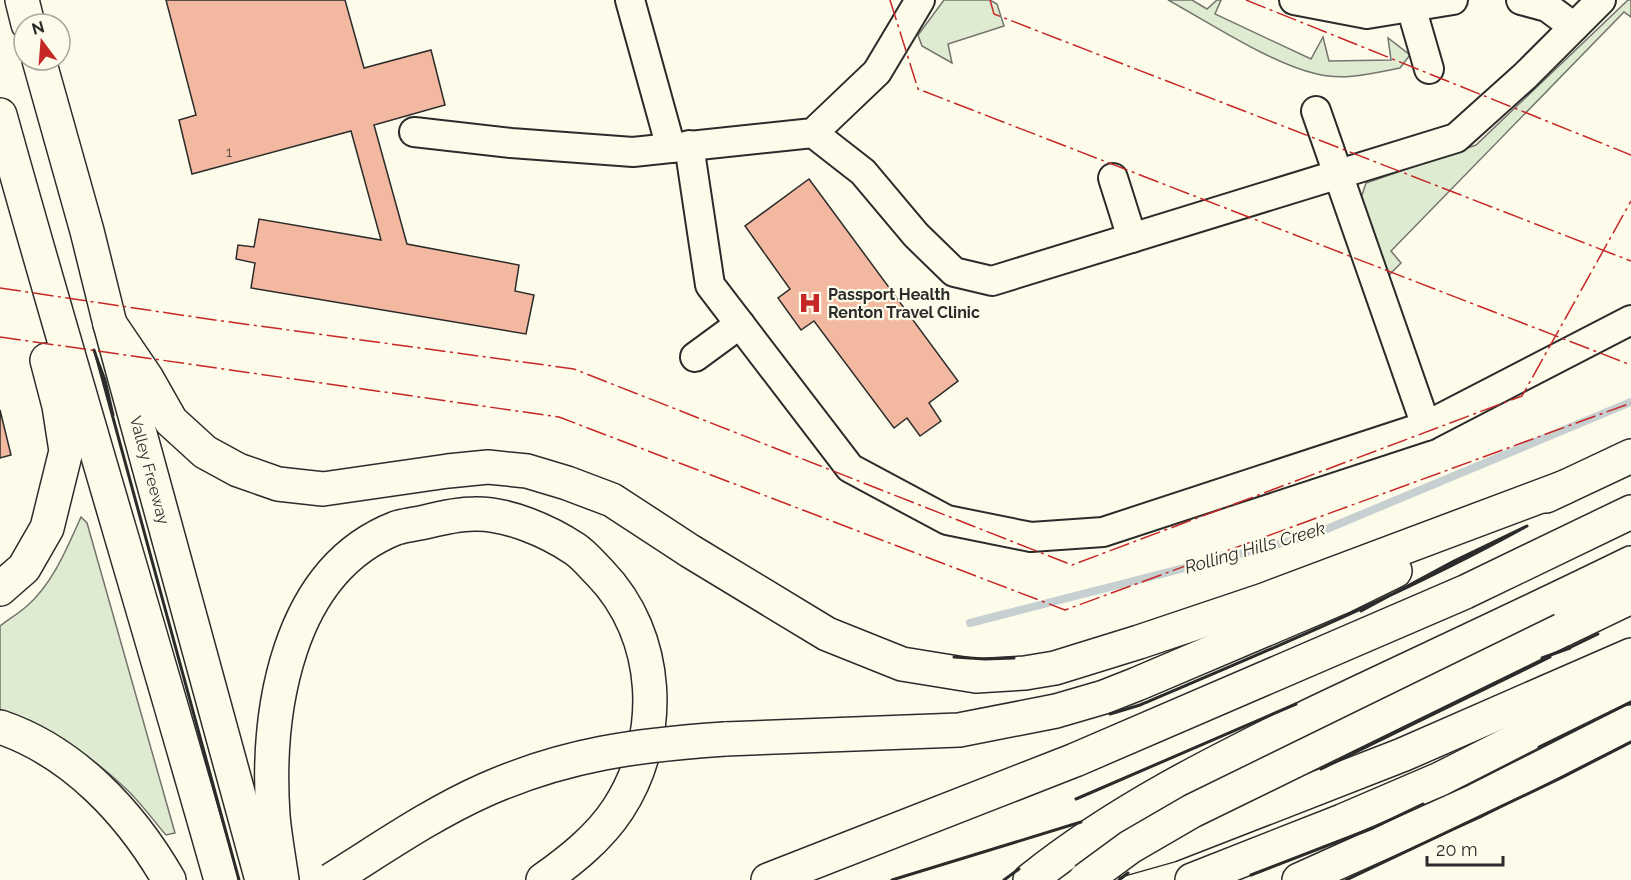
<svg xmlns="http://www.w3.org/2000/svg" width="1631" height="880" font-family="Raleway,sans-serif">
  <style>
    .green { fill: #deebd1; stroke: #74746e; stroke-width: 1.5 }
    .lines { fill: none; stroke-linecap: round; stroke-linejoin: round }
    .stream { stroke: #c7d0d0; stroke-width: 8 }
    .building { fill: #f2b8a0; stroke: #2b2b2b; stroke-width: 1.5 }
    .minor-casing { stroke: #2b2b2b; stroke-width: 32 }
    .highway-casing { stroke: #2b2b2b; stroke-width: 36 }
    .minor { stroke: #fdfbea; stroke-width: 28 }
    .highway { stroke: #fdfbea; stroke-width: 33 }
    .highway-bridge-casing { stroke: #2b2b2b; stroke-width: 36; stroke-linecap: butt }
    .highway-bridge { stroke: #fdfbea; stroke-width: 33 }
    .wall { stroke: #2b2b2b; stroke-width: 3 }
    .power { stroke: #c62828; stroke-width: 1.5; stroke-dasharray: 21 4.5 3 4.5; stroke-linecap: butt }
    .labels { text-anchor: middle; stroke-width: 4.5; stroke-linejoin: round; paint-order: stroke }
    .number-label { font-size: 14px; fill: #5d4e48 }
    .poi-label { font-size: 16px; font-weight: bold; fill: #2b2b2b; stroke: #fdfbea; text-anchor: start }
    .street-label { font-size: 16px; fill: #2b2b2b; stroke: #fdfbea }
    .water-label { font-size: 18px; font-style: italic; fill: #2b2b2b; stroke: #fdfbea }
  </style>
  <rect width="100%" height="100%" fill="#fdfbea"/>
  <g class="green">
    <polygon points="944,0 990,0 997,4 1004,26 948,44 952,63 922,46 918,35"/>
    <path d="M1168,0h24l15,9 10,-9h4l-6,14 96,45 12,-22 6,24 62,-1 -3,-22 22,17 -10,13c-27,5 -56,13 -83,6 -47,-11 -105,-50 -149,-74z"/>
    <polygon points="1628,0 1631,0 1631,17 1624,12 1391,251 1401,263 1388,276 1361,198 1366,183 1476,145"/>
    <path d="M81,517l6,6 88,310 -9,2c-14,-16 -27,-35 -43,-49 -35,-33 -79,-59 -123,-76v-84c9,-7 19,-13 27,-20 26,-23 40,-58 54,-89z"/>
  </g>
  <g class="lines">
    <polyline class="stream" points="970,623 1310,536 1631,402"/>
  </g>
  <g class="building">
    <polygon points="166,0 345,0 364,68 431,50 445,105 374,125 407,244 519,265 515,291 534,295 526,334 251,288 255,263 236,259 238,245 254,247 259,219 381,240 351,131 192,174 179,120 196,115"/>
    <polygon points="809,179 958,381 929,403 941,421 920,436 907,418 894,428 814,321 801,330 778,298 790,289 745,226"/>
    <polygon points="0,410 11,455 0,458"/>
  </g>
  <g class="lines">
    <g class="minor-casing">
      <g id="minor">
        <polyline points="630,0 671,148"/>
        <polyline points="1294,0 1367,14 1453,0"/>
        <polyline points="1521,0 1547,7 1574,27"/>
        <polyline points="1411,7 1429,69"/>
        <polyline points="414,132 511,143 633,152 813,133 877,72 920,0"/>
        <polyline points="813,133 863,172 916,235 954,272 992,281 1456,138 1525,76 1601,0"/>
        <polyline points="689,145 710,285 850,468 947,520 1031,537 1103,532 1426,426 1316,111"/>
        <polyline points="1113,178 1132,238"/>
        <polyline points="695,357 740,324"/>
        <polyline points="1426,426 1631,320"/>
      </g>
    </g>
    <g class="highway-casing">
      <g id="highway">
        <polyline points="22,0 28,24"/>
        <polyline points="39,60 87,231 110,324 262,880"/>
        <path d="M0,115c71,256 149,510 221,765"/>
        <polyline points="110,324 146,377 171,421 205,452 238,470 278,484 323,489 448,471 488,467 527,471 567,483 612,500 690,551 827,634 902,664 976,676 1025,673 1055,668 1139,642 1264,600 1565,487"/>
        <polyline points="1546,496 1631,456"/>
        <polyline points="0,589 24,568 47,528 66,451 59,406 47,360"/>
        <polyline points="1562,630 1631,597"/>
        <path d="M0,727c74,25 131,87 169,153"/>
        <polyline points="725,739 959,730 1056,711 1104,697 1137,684 1344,596 1395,571"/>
        <polyline points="1118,860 1171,845 1402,755 1631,655"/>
        <path d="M282,880c-3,-21 -7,-42 -9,-64 -7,-103 13,-245 123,-288 9,-3 20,-4 29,-6 16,-4 33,-8 49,-8 33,-1 74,17 101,35 9,6 17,16 25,24 61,63 65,164 18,236 -19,29 -47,51 -75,71"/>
        <polyline points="768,880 1075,760 1465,592 1631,512"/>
        <path d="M1030,880c86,-69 183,-117 281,-165 107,-51 214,-100 320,-152"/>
        <polyline points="1192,880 1342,821 1440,779 1631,682"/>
        <polyline points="1299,880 1475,801 1631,722"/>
      </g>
    </g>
    <use href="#minor" class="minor"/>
    <use href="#highway" class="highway"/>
    <g class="highway-bridge-casing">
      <g id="highway-bridge">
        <path d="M331,880c50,-31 100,-66 154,-90 81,-36 152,-45 240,-51"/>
        <polyline points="1085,880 1130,847 1192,811 1562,630"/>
      </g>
    </g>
    <use href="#highway-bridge" class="highway-bridge"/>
    <g class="wall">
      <polyline points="94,350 97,359"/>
      <polyline points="113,415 105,380 97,359 239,880"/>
      <polyline points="1569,648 1598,634"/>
      <polyline points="954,657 985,659 1014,658"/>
      <polyline points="1542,658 1570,648"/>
      <path d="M1110,714l30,-9c131,-56 262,-110 387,-179l-73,35 -93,50"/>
      <polyline points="1539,747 1631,702"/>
      <polyline points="1321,769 1550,657"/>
      <polyline points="1076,799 1296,704"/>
      <polyline points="1251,875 1373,828 1423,804"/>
      <polyline points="892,880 1081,822"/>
      <polyline points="1004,880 1019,869"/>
      <polyline points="1119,880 1128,873"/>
      <polyline points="1346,880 1561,778 1631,742"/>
    </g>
    <g class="power">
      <polyline points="890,0 918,89 1631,365"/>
      <polyline points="990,0 994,14 1631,261"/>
      <polyline points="1246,0 1631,155"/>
      <polyline points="0,288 208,319 574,369 1072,565 1522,396 1631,201"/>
      <polyline points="0,337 559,417 1065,610 1631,403"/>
    </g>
  </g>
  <defs>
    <g id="hospital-bare" transform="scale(1.8)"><path d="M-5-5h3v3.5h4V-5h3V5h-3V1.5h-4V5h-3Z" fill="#c62828" stroke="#fdfbea" stroke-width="2.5" paint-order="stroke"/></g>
  </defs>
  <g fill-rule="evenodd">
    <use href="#hospital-bare" x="810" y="303"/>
  </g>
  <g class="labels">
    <g class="number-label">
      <text x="229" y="157">1</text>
    </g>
    <g class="poi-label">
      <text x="828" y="300">Passport Health<tspan x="828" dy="18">Renton Travel Clinic</tspan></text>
    </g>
    <g class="street-label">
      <text transform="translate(150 470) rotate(75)" y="6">Valley Freeway</text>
    </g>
    <g class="water-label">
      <text transform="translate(1255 548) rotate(-16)" y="6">Rolling Hills Creek</text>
    </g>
  </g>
  <g transform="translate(42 42) rotate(344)"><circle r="28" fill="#fdfbea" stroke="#a9a89e" stroke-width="1.5"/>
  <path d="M0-4.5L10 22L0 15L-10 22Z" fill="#c62828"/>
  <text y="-9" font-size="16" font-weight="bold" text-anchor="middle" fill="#2b2b2b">N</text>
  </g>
  <path d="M1427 856v9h76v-9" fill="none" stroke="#2b2b2b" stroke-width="3"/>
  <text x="1436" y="856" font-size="18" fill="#2b2b2b" stroke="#fdfbea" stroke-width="4.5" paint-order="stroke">20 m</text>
</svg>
